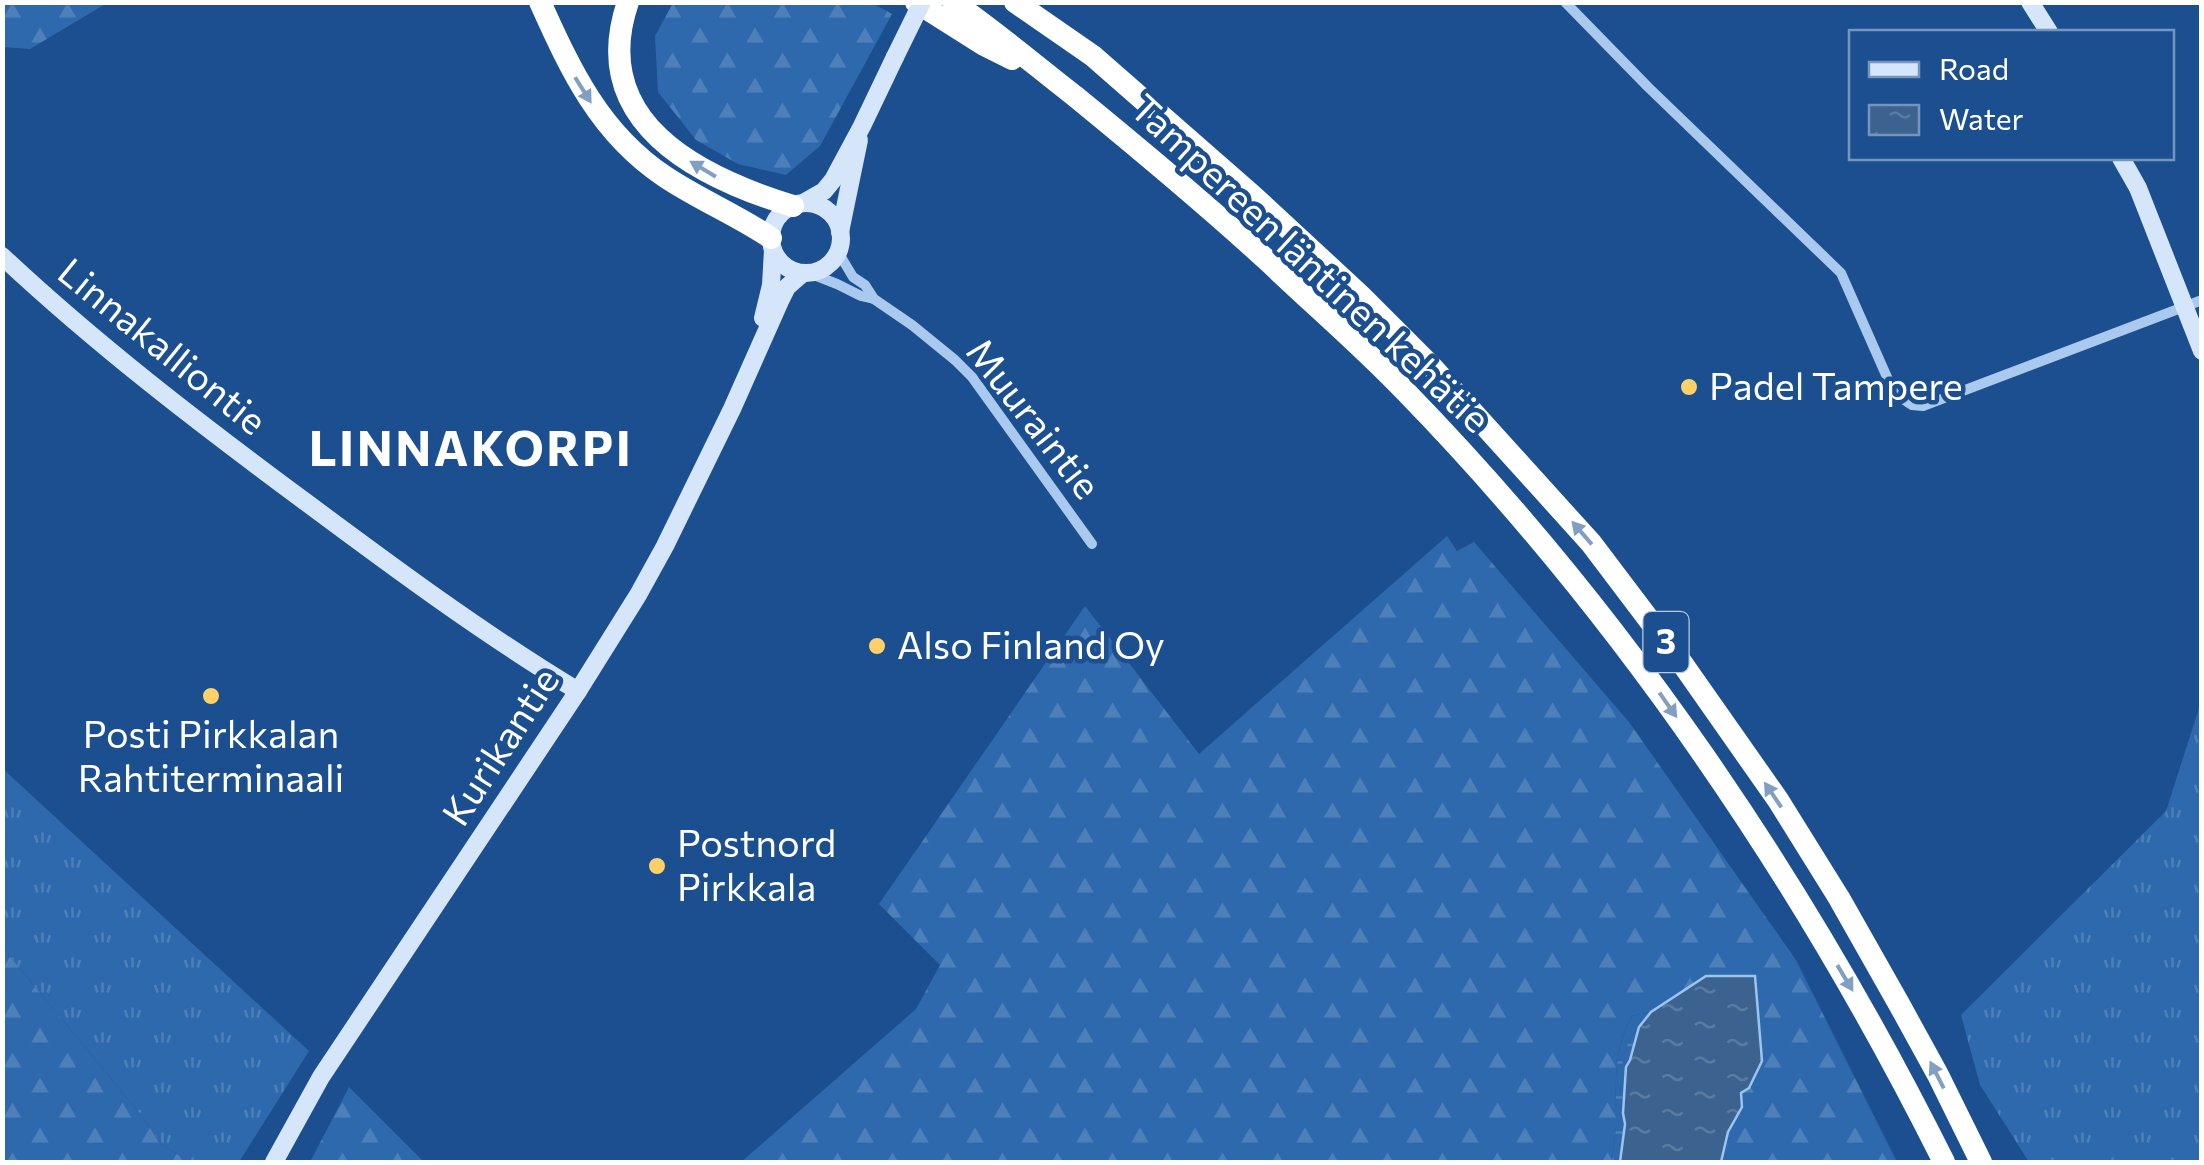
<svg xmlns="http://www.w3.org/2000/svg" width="2204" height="1165" font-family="Commissioner,sans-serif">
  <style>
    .grass { fill: url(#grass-tufts) }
    .forest { fill: url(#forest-firs) }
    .wetland { fill: url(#wetland-marsh) }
    .water { fill: url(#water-ripples); stroke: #9cc4f0; stroke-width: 2.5 }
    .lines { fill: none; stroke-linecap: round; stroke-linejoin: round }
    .street { stroke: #a9c9ee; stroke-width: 10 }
    .secondary { stroke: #d6e6fa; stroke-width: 18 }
    .highway { stroke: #fff; stroke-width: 22 }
    .secondary-bridge { stroke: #d6e6fa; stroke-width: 18 }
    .oneway { fill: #829ec1 }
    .poi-dot { fill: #ffd166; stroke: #1b4f8f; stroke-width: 4 }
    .labels { text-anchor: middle; stroke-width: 9; stroke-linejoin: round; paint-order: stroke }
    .shield { fill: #1b4f8f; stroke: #bbcadd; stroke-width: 2.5 }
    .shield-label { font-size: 35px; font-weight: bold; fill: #fff }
    .street-label { font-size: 38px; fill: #fff; stroke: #1b4f8f }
    .poi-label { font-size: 38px; fill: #fff; stroke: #1b4f8f; text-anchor: start }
    .district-label { font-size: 48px; font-weight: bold; letter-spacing: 2.5px; fill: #fff; stroke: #1b4f8f }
  </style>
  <defs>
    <pattern id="grass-tufts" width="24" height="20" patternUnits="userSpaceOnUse" patternTransform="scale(2.5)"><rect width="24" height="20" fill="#2e69ad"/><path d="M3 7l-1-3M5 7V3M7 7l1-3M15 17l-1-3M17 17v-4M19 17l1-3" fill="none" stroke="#4d80b9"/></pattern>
    <pattern id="forest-firs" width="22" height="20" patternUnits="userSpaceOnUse" patternTransform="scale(2.5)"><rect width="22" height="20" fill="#2e69ad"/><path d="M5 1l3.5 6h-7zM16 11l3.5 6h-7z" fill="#4d80b9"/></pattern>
    <pattern id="wetland-marsh" width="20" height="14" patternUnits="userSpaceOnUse" patternTransform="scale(2.5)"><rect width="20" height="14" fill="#2e69ad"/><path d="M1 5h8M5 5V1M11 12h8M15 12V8" fill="none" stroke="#4d80b9"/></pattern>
    <pattern id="water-ripples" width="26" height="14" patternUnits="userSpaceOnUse" patternTransform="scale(2.5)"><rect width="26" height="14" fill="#3c6290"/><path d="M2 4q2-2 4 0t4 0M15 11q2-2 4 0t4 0" fill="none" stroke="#597aa1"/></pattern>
  </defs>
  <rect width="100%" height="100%" fill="#1b4f8f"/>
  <g class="grass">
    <polygon points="2201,702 2201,1162 2029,1162 1980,1085 1961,1015 2166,811"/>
    <polygon points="2,768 309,1051 239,1162 190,1162 162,1145 141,1115 3,948"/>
  </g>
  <g class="forest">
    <polygon points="2,3 3,2 107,3 30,49 3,47"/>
    <polygon points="673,3 872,3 892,14 820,146 786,175 738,164 696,140 658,92 655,36"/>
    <path d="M1447,536l10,15 17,-9 155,180 167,238 101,202h-176l7,-30 14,-25 -1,-14 21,-32 -7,-84 -49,-1 -55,36 -19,4c-19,33 -16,68 -16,105 0,14 -3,28 -4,41h-871l175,-153 24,-44 -61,-61 206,-298 114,148z"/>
    <polygon points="3,948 141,1115 162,1145 190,1162 3,1162"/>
    <polygon points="349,1087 424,1162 310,1162"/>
  </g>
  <path class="wetland" d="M1651,1012l-12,15 -9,33 -4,7 -4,86 -2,9h-8c1,-13 4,-27 4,-41 0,-37 -3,-71 16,-105z"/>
  <polygon class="water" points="1706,976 1755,976 1762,1061 1749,1088 1741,1093 1742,1107 1728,1132 1721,1162 1620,1162 1625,1124 1623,1113 1626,1067 1630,1060 1639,1027 1651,1012"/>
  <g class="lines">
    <g class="street">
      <polyline points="1565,2 1648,87 1841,273 1894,393 1912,405 1923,406 2202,300"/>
      <polyline points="840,244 841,257 853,277 865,285 874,299"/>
      <polyline points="809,273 837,284 861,296 874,299 912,325 955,360 972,377 1092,544"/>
    </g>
    <g class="secondary">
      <polyline points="2030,2 2049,32"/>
      <polyline points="2121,158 2138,188 2202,351"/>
      <polyline points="803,203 824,191 833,180 862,126 895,57"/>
      <circle cx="806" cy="238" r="35"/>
      <polyline points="840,232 859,140"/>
      <path d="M2,256c95,89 197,167 301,244 90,67 179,133 275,191"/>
      <polyline points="763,318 771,285 773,250"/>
      <polyline points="274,1162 321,1077 578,691 638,595 665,546 732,409 780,301 787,287 803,273"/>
    </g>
    <g class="highway">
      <path d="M540,2c31,69 60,131 124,174 34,23 73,39 107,62"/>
      <path d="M628,2c-41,120 70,175 165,204"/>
      <polyline points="916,2 984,45 1012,59"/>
      <path d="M953,2c43,30 82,63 123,95 66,54 131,108 194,166 45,43 92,83 135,128 219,225 399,491 539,771"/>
      <polyline points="1015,2 1093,56 1253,196 1361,296 1429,364 1591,543 1684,666 1778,800 1839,898 1899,1004 1938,1075 1981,1162"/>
    </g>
    <polyline class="secondary-bridge" points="895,57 922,2"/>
  </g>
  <defs><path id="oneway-solid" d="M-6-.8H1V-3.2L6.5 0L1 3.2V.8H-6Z" transform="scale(2.5)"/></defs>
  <g class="oneway">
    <use href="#oneway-solid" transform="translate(583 90) rotate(58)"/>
    <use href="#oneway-solid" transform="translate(703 169) rotate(-149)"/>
    <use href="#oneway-solid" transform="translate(1582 533) rotate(-131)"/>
    <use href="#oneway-solid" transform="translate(1668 705) rotate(55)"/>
    <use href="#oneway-solid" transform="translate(1773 795) rotate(-124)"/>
    <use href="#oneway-solid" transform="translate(1845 978) rotate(59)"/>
    <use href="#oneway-solid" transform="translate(1937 1075) rotate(-117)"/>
  </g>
  <g class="poi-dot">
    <circle cx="1689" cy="387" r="10"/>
    <circle cx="877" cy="646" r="10"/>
    <circle cx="211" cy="696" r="10"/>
    <circle cx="657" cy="866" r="10"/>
  </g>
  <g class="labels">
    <rect class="shield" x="1643.5" y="612" width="45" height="60" rx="8"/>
    <g class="shield-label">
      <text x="1666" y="654">3</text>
    </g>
    <g class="street-label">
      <text transform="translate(1310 264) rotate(43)" y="13">Tampereen läntinen kehätie</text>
      <text transform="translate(162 347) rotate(39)" y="13">Linnakalliontie</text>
      <text transform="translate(1033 419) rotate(52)" y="13">Muuraintie</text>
      <text transform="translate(501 747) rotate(-57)" y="13">Kurikantie</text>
    </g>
    <g class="poi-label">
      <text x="1709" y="400">Padel Tampere</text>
      <text x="897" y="659">Also Finland Oy</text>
      <text x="211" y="748" text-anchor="middle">Posti Pirkkalan<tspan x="211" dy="44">Rahtiterminaali</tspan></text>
      <text x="677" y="857">Postnord<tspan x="677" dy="44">Pirkkala</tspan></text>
    </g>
    <g class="district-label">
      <text x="471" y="466">LINNAKORPI</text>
    </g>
  </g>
  <rect width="2204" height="1165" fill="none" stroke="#ffffff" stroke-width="10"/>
  <rect x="1849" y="30" width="325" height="130" fill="#1b4f8f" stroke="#7695bc" stroke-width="2.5"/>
  <rect x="1869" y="62" width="50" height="15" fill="#d6e6fa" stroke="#7695bc" stroke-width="2.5"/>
  <text x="1939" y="80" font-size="30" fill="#ffffff">Road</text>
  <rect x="1869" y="105" width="50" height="30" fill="url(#water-ripples)" stroke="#7695bc" stroke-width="2.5"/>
  <text x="1939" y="130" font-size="30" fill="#ffffff">Water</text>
</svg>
